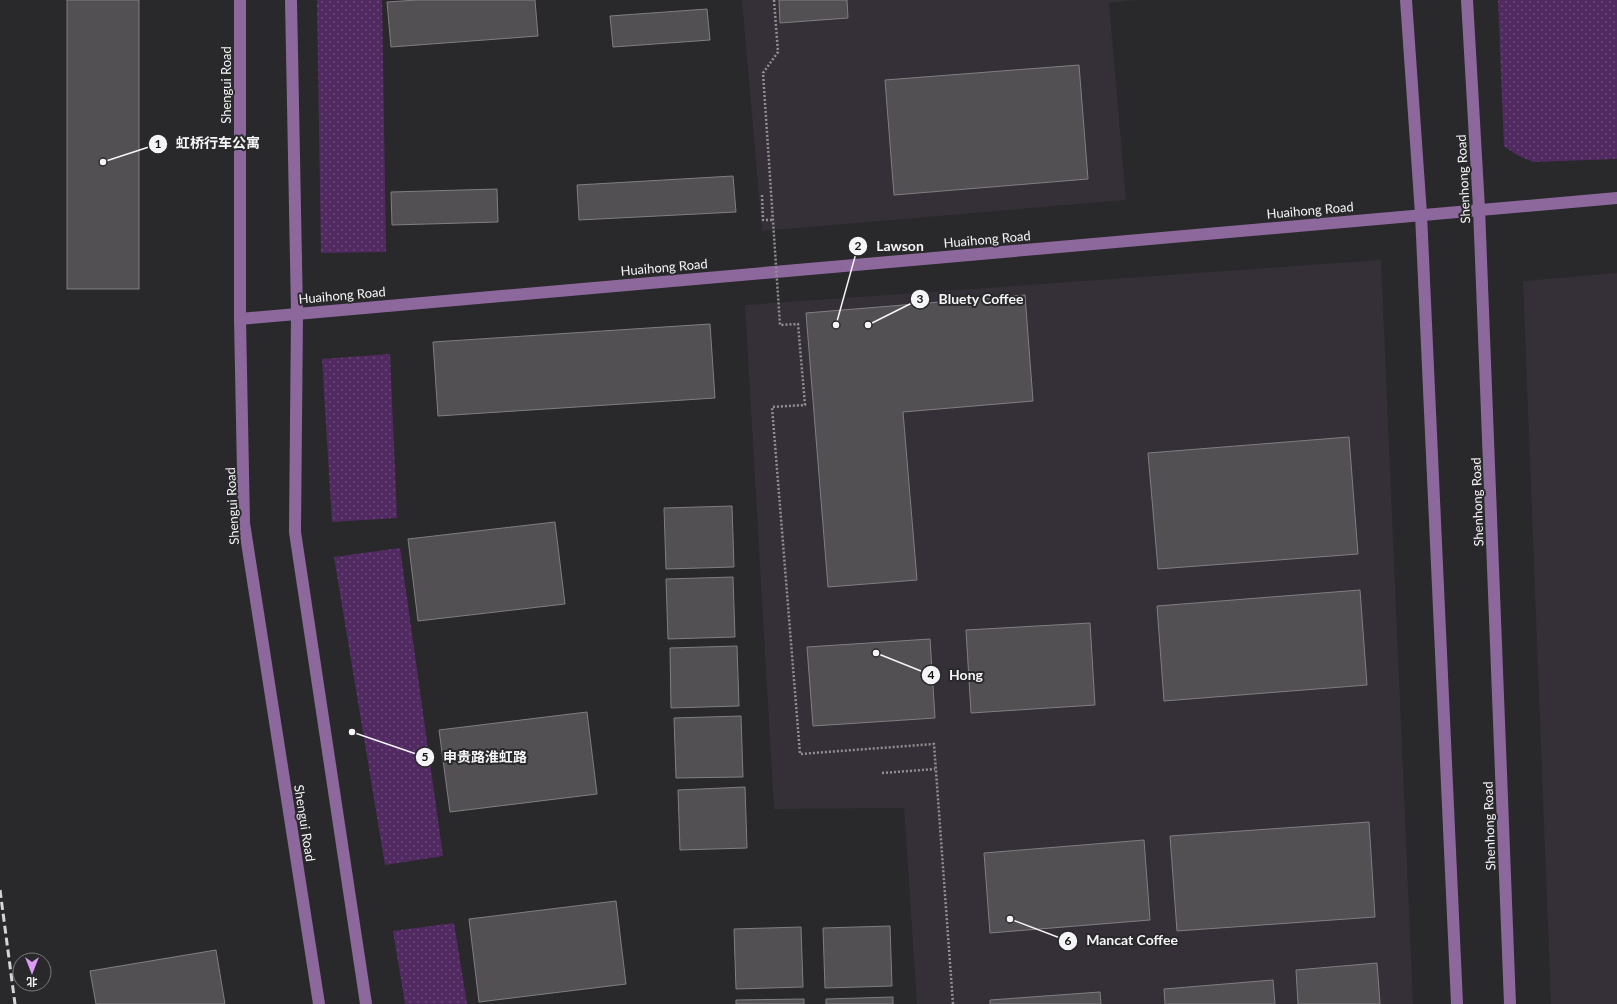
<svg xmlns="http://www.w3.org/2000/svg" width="1617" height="1004" font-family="Lato,'Noto Sans SC',sans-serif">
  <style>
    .built { fill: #353037 }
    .grass { fill: url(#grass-dots) }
    .building { fill: #525053; stroke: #807e81 }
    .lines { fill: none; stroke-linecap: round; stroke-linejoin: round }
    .path { stroke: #908f91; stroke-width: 2.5; stroke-dasharray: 2 2; stroke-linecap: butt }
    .secondary { stroke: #8c689c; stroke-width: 12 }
    .rail { stroke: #d5d4d6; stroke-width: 3; stroke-dasharray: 8 4; stroke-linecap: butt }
    .path-bridge { stroke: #908f91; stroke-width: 2.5; stroke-dasharray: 2 2; stroke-linecap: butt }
    .labels { text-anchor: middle; stroke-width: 4; stroke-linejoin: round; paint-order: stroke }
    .street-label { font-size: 13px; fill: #f5f4f6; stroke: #29282a }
    .leader { fill: none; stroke: #f5f4f6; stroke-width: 1.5 }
    .callout-dot { fill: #f5f4f6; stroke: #29282a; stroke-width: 1.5 }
    .mark-label { font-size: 12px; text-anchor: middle; font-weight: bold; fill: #111 }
    .callout-label { font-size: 14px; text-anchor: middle; font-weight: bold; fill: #f5f4f6; stroke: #29282a; stroke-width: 4; stroke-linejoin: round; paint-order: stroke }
  </style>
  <defs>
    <pattern id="grass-dots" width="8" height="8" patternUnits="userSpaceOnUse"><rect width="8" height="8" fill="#512a61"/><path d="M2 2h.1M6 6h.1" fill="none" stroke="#6b4a78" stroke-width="1.8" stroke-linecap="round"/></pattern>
  </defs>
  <rect width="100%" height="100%" fill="#29282a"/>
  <g class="built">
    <polygon points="742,0 1136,0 1109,3 1126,200 762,231"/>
    <polygon points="1381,260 1413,1004 917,1004 904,808 774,809 745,305"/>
    <polygon points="1617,273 1617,1004 1551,1004 1523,281"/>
  </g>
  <g class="grass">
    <polygon points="317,0 382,0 386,252 321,253"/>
    <polygon points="1498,0 1617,0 1617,159 1533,162 1517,155 1504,146"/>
    <polygon points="390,354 397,518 332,522 322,359"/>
    <polygon points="400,548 443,856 385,865 334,557"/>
    <polygon points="454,923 467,1004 405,1004 393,931"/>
  </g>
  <g class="building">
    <rect x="67" y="0" width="72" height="289"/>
    <polygon points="417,0 535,0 538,36 391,47 387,2"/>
    <polygon points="779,0 847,0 848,18 780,23"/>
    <polygon points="707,9 710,40 613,47 610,16"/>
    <polygon points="1079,65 1088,179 894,195 885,80"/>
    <polygon points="733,176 736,212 579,220 577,185"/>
    <polygon points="497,189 498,222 392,225 391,192"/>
    <polygon points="1025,295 1033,401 903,412 917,580 828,587 806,313"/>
    <polygon points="710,324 715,398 438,416 433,342"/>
    <polygon points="1349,437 1358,554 1158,569 1148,453"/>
    <polygon points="732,506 734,567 666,569 664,508"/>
    <polygon points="555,522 565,604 418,621 408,539"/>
    <polygon points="733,577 735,637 668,639 666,579"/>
    <polygon points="1360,590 1367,685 1164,701 1157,606"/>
    <polygon points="1090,623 1095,705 971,713 966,630"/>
    <polygon points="930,639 935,718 813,726 807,647"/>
    <polygon points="737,646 739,706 671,708 670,648"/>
    <polygon points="587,712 597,794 450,812 439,730"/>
    <polygon points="741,716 743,777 676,778 674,718"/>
    <polygon points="745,787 747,848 680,850 678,790"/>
    <polygon points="1369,822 1375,917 1177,931 1170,836"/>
    <polygon points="1144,840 1150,920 990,933 984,853"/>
    <polygon points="616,901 626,984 479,1002 469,919"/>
    <polygon points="890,926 892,986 825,988 823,928"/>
    <polygon points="801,927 803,987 736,989 734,929"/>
    <polygon points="216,950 225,1004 96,1004 90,971"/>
    <polygon points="1377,963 1380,1004 1298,1004 1296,970"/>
    <polygon points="1273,980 1275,1004 1165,1004 1164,989"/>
    <polygon points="1100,992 1101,1004 990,1004 990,1000"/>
    <polygon points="893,997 893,1004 826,1004 826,999"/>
    <polygon points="804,999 804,1004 736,1004 736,1000"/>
  </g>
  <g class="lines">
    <g class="path">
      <polyline points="762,195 763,220 773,220"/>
      <polyline points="882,773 935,769"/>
    </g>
    <g class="secondary">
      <polyline points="240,0 240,319 244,523 319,1004"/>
      <polyline points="291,0 297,313 295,532 366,1004"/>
      <polyline points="1406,0 1421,214 1457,1004"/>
      <polyline points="1467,0 1479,208 1510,1004"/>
      <polyline points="240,319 1617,198"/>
    </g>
    <polyline class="rail" points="0,890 15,1004"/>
    <polyline class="path-bridge" points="774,0 778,52 763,73 780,325 798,324 805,405 772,407 800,754 934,744 953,1004"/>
  </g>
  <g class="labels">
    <g class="street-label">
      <text transform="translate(226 85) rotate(-90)" y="5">Shengui Road</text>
      <text transform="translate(1463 179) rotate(-93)" y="5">Shenhong Road</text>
      <text transform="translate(1310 210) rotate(-5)" y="5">Huaihong Road</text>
      <text transform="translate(987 239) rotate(-5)" y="5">Huaihong Road</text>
      <text transform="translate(664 267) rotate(-5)" y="5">Huaihong Road</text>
      <text transform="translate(342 295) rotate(-5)" y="5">Huaihong Road</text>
      <text transform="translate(1477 502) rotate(-92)" y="5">Shenhong Road</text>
      <text transform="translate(232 506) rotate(-93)" y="5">Shengui Road</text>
      <text transform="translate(305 823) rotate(81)" y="5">Shengui Road</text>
      <text transform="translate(1489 826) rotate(-92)" y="5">Shenhong Road</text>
    </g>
  </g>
  <path class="leader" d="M103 162L158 144M836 325L858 246M868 325L920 299M876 653L931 675M352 732L425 757M1010 919L1068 941"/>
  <g class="callout-dot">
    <circle cx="103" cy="162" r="4"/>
    <circle cx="836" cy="325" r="4"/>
    <circle cx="868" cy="325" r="4"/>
    <circle cx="876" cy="653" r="4"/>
    <circle cx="352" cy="732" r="4"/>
    <circle cx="1010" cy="919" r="4"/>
    <circle cx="158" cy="144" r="10"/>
    <circle cx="858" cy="246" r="10"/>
    <circle cx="920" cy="299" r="10"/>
    <circle cx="931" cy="675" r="10"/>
    <circle cx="425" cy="757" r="10"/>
    <circle cx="1068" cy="941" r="10"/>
  </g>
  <g class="mark-label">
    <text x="158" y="148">1</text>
    <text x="858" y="250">2</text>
    <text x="920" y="303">3</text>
    <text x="931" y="679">4</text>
    <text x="425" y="761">5</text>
    <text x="1068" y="945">6</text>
  </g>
  <g class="callout-label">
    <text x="218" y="148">虹桥行车公寓</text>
    <text x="900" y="251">Lawson</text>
    <text x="981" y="304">Bluety Coffee</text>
    <text x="966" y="680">Hong</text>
    <text x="485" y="762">申贵路淮虹路</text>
    <text x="1132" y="945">Mancat Coffee</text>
  </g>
  <g transform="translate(32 972) rotate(180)"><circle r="19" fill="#29282a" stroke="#7b7a7c"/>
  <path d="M0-3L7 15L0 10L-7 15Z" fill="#da9af6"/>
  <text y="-6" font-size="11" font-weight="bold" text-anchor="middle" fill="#f5f4f6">北</text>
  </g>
</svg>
